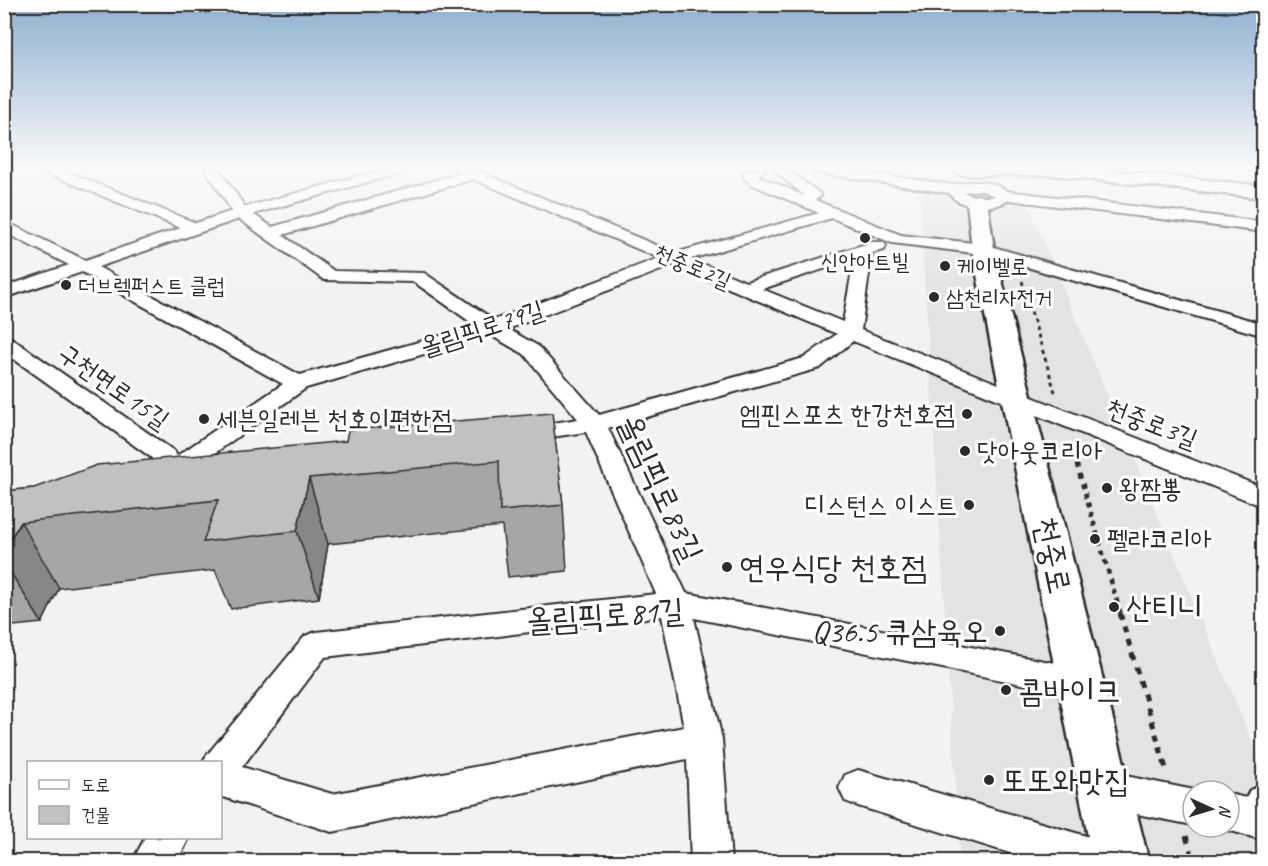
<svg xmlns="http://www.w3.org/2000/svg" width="1268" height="866" font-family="Caveat,'Poor Story',sans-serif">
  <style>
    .built { fill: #e3e3e3; fill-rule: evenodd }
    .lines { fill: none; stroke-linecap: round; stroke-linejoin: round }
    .street-casing { stroke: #2b2b2b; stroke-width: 4 }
    .secondary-casing { stroke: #2b2b2b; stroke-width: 5 }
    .highway-casing { stroke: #2b2b2b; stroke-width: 5 }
    .path-far2 { stroke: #2b2b2b; stroke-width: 3; stroke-dasharray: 4 4; stroke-linecap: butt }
    .path-far1 { stroke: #2b2b2b; stroke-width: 4.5; stroke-dasharray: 5 5; stroke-linecap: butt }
    .path { stroke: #2b2b2b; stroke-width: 5; stroke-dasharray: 7 7; stroke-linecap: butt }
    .street { fill: #fff; fill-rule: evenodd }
    .secondary { fill: #fff; fill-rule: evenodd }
    .highway { fill: #fff; fill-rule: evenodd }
    .wall { fill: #a6a6a6; stroke: #2b2b2b; stroke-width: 1.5 }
    .shaded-wall { fill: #878787; stroke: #2b2b2b; stroke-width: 1.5 }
    .building { fill: #c1c1c1; stroke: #2b2b2b; stroke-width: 1.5 }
    .poi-dot { fill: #2b2b2b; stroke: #fff; stroke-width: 2 }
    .labels { text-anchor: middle; stroke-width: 6; stroke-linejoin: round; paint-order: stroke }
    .far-poi-label { font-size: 22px; fill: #2b2b2b; stroke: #fff; text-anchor: start }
    .far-street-label { font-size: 22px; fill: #2b2b2b; stroke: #fff }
    .street-label { font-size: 26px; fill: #2b2b2b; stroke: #fff }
    .poi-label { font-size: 26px; fill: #2b2b2b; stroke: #fff; text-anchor: start }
    .near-street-label { font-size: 32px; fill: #2b2b2b; stroke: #fff }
    .near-poi-label { font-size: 32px; fill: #2b2b2b; stroke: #fff; text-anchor: start }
  </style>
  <rect width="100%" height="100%" fill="#f2f2f2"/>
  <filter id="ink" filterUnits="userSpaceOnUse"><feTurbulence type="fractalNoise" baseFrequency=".0167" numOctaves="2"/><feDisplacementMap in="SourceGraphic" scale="12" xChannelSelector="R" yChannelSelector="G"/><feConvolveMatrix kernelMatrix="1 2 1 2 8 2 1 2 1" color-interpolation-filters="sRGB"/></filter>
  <g filter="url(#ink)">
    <path class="built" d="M919,190l109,14 235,564v93h-303zM1193,791h36v36h-36z"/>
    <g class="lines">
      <g class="street-casing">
        <g id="street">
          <path d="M41,169h19l136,54 36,-12 -27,-42h14l26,38 139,-38h22l-2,3 -151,42 19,13 189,-54 -6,-4h18l202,84 144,-40 -66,-28 -9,-7v-5l5,-4h17l-8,7 47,20 -33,-27h15l32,24 2,3 -6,4 86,35 82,9 281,80v12l-282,-82 -90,-11 -60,-25 -141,41 55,23 126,-40h12l2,4 -2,4 -12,3 -11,77 403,158v19l-411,-166 -33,27 -212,60 78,165 395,75 12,4 5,10 -5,10 -12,4 -387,-78 28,121 9,123h-40l-4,-103 -355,73 -112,-36v-34h-17l4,-7 98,-119 11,-4 340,-38 -70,-162 -62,9 -8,-2 -4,-5 4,-5 62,-10 -54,-65 -34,-19 -184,53 -129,92 -11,2 -5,8 -9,2 -9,-2 -4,-6 13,-26 -148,-106v-16l7,2 163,113 3,5 106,-72 -201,-112 -78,26v-11l65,-22 -65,-33v-11l81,39 96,-32 -138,-56zM473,179l186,79 -165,62 -70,-47 -90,-2 -52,-36zM239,219l85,61 90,2 62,44 -176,49 -202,-108zM854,259l-11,63 -81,-33zM674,265l163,69 -33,24 -205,57 -61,-69 -30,-17zM662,616l22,111 -352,67 -90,-27 83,-110z"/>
          <path d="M810,169h33l110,16c17,-5 39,-5 54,6l257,31v10l-255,-32c-15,10 -49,10 -60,-7l-132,-20zM980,190l15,6 -16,2 -16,-6z"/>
          <polygon points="858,770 1107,842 1121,848 1127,862 1039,862 858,806 845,801 839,788 845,775"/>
          <polygon points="1106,772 1199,791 1193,791 1193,825 1106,808 1093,803 1087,790 1093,777"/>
          <polygon points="1264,785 1264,835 1256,838 1217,827 1229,827 1229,794 1246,798 1250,790"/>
          <polygon points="145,838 189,838 177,862 132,862"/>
        </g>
      </g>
      <g class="secondary-casing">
        <polygon id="secondary" points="977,195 984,197 987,201 994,249 1149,862 1093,862 972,249 967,201 970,197"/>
      </g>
      <g class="highway-casing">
        <polygon id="highway" points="955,169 1097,169 1264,186 1264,198 1052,175 964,175 957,173"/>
      </g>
      <polyline class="path-far2" points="1022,281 1055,392"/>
      <polyline class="path-far1" points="1071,445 1121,615"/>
      <g class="path">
        <polyline points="1120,613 1167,772"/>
        <polyline points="1186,836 1194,862"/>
      </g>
      <use href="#street" class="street"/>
      <use href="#secondary" class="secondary"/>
      <use href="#highway" class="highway"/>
    </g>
    <polygon class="wall" points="552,413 563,505 567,571 508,577 502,526 328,544 319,598 231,609 215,570 59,588 42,623 4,627 4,491 34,488 346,441"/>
    <g class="shaded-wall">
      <polygon points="309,478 328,544 319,598 297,531"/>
      <polygon points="21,522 59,588 42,623 4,562 4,548"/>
    </g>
    <polygon class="building" points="552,413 563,505 500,511 499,461 309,478 297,531 203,542 218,500 21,522 4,548 4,491 34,488 97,465 346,441 348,430"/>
  </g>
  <linearGradient id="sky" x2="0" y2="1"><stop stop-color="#8fb0d0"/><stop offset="0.58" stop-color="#f9f9f9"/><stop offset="1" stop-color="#f9f9f9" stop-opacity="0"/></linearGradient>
  <rect width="1268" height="290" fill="url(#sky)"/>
  <g class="poi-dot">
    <circle cx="865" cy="238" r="6"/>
    <circle cx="945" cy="266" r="6"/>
    <circle cx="66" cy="285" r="6"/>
    <circle cx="934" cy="297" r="6"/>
    <circle cx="967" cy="414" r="6"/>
    <circle cx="204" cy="419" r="6"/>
    <circle cx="965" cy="451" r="6"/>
    <circle cx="1107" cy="488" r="6"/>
    <circle cx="969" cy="505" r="6"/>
    <circle cx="1095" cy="539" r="6"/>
    <circle cx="727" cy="567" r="6"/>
    <circle cx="1114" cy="607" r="6"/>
    <circle cx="1000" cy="631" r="6"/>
    <circle cx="1006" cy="690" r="6"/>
    <circle cx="989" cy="780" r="6"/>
  </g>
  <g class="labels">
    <g class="far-poi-label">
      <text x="865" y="269" text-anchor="middle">신안아트빌</text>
      <text x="957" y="274">케이벨로</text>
      <text x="78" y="293">더브렉퍼스트 클럽</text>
      <text x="946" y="305">삼천리자전거</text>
    </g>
    <g class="far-street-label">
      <text transform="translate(693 266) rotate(23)" y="8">천중로2길</text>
    </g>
    <g class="street-label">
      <text transform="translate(482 328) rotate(-18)" y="9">올림픽로79길</text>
      <text transform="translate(114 386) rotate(35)" y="9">구천면로15길</text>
      <text transform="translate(1152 423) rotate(21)" y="9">천중로3길</text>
    </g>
    <g class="poi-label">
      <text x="955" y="423" text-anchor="end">엠핀스포츠 한강천호점</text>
      <text x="216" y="428">세븐일레븐 천호이편한점</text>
      <text x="977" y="460">닷아웃코리아</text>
      <text x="1119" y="497">왕짬뽕</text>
      <text x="957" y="514" text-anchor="end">디스턴스 이스트</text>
      <text x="1107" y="548">펠라코리아</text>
    </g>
    <g class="near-street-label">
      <text transform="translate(661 488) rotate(65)" y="11">올림픽로83길</text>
      <text transform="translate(1053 555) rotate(78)" y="11">천중로</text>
      <text transform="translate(605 615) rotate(-4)" y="11">올림픽로81길</text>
    </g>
    <g class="near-poi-label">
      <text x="739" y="578">연우식당 천호점</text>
      <text x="1126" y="618">산티니</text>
      <text x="988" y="642" text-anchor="end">Q36.5 큐삼육오</text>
      <text x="1018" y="701">콤바이크</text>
      <text x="1001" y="791">또또와맛집</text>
    </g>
  </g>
  <rect width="1268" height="866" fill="none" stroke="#fff" stroke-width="24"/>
  <rect x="12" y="12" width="1244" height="842" fill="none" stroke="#2b2b2b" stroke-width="2" filter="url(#ink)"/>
  <rect x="27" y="761" width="195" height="78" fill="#ffffff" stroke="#aaaaaa" stroke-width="1.5"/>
  <rect x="39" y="780" width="30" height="9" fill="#ffffff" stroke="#aaaaaa" stroke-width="1.5"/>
  <text x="81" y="791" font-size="18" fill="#2b2b2b">도로</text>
  <rect x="39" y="806" width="30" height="18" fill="#c1c1c1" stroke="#aaaaaa" stroke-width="1.5"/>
  <text x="81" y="821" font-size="18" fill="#2b2b2b">건물</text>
  <g transform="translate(1211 809) rotate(94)"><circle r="28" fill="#ffffff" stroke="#aaaaaa" stroke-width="1.5"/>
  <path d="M0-4.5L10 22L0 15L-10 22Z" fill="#2b2b2b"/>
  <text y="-9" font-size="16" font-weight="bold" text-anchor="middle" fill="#2b2b2b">N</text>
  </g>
</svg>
